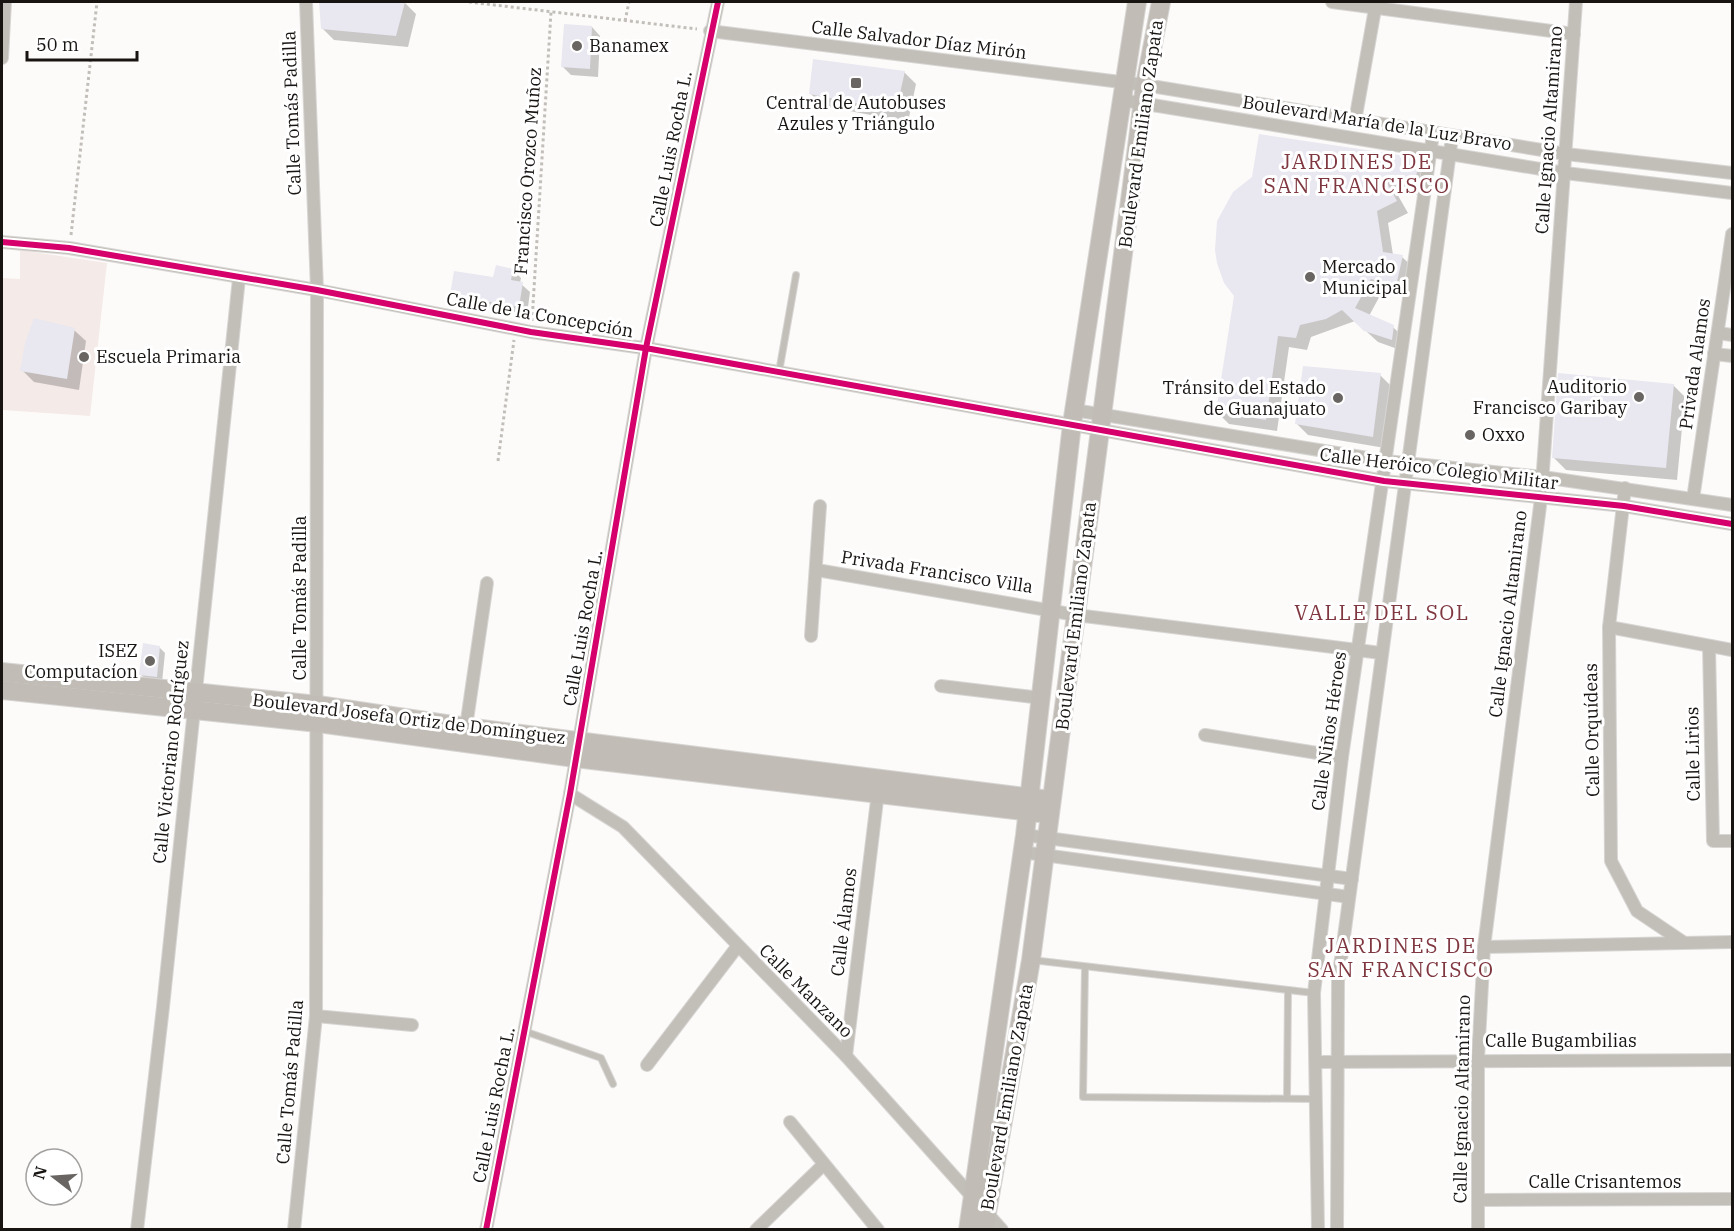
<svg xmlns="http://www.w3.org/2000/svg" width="1734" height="1231" font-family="'IBM Plex Serif',serif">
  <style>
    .education { fill: #f4eae8 }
    .shadow { fill: #0003 }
    .building { fill: #e9e7f0 }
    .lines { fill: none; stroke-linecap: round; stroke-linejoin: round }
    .lane-casing { stroke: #d8d6d5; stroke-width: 8 }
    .street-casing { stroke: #d8d6d5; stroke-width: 14 }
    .secondary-casing { stroke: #d8d6d5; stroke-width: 20 }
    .path { stroke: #c2bfbb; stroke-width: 3; stroke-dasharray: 3 3; stroke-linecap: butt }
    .lane { stroke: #c2bfb8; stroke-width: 6 }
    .street { stroke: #c2bfb8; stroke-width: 12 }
    .secondary { stroke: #c1bdb6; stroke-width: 18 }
    .cycleway-casing { stroke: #fff; stroke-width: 10 }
    .cycleway { stroke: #d6006c; stroke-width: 6 }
    .poi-dot { fill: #686563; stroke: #fff; stroke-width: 2 }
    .labels { text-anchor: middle; stroke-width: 6; stroke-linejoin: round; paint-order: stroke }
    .street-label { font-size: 18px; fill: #181412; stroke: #fff }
    .poi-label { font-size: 18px; fill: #181412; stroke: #fff; text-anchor: start }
    .quarter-label { font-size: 21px; letter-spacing: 1.5px; fill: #803840; stroke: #fff }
  </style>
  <rect width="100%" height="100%" fill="#fdfbf9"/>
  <polygon class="education" points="20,250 107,263 90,416 2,410 2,278 20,279"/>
  <g class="shadow">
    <polygon points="320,2 404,2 416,14 408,47 334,40 322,28"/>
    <polygon points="592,27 600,36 598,77 571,75 562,66"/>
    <polygon points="904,72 916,84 908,122 823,106 811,94"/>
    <polygon points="1419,159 1431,171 1425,196 1396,192 1408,213 1388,223 1393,255 1402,257 1414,268 1408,297 1383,290 1369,316 1393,327 1405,339 1403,351 1378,342 1355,321 1311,337 1307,350 1289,347 1277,431 1229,424 1217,412 1235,295 1225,283"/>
    <polygon points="513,270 521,278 520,283 530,292 527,314 459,303 451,295"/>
    <polygon points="74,330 86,341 79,390 34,382 22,370"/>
    <polygon points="1380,375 1392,387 1385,448 1308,435 1296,423"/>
    <polygon points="1673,385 1685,397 1677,480 1566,470 1554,458"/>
    <polygon points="159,647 165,653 162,682 147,680 141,675"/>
  </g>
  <g class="building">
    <polygon points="319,2 405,2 396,36 321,29"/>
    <polygon points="564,24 592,26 590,69 561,67"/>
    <polygon points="813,59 905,71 896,111 809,94"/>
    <polygon points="1259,134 1420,158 1414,185 1386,181 1397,201 1377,211 1383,252 1403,255 1396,286 1371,279 1355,308 1394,325 1392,340 1364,331 1342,310 1326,319 1300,325 1296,338 1278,336 1266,420 1216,412 1234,296 1224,283 1217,263 1215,250 1217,221 1233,192 1252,177"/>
    <polygon points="496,265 513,269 511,280 523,282 519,307 450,295 454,271 493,277"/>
    <polygon points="34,318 75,328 67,379 20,371 25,343"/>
    <polygon points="1303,366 1381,373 1373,437 1295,424"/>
    <polygon points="1558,373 1674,384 1666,468 1552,458"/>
    <polygon points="143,643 160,646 157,677 139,675"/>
  </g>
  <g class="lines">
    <g class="lane-casing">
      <g id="lane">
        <polyline points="779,372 796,275"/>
        <polyline points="1032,960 1314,993"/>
        <polyline points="1085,967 1083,1097 1315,1099"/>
        <polyline points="524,1031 601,1058 613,1084"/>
        <polyline points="1287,1098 1288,990"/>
      </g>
    </g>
    <g class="street-casing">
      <g id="street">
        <polyline points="1332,2 1574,34"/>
        <polyline points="710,31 1145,85 1566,154 1732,173"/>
        <polyline points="2,58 5,2"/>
        <polyline points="1122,100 1565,173 1732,193"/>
        <polyline points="1355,121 1375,9"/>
        <polyline points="2,242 69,248 317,290 531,332 651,349 1384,481 1624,506 1732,524"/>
        <polyline points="1718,333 1732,335"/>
        <polyline points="1714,354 1732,356"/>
        <polyline points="1074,410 1386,461 1543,477 1732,505"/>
        <polyline points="1625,488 1609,627 1611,861 1637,911 1683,942"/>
        <polyline points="1693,499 1732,234"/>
        <polyline points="817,570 1076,615 1381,653"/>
        <polyline points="1609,627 1732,650"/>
        <polyline points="811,636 820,506"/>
        <polyline points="1709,646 1713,841 1732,841"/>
        <polyline points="941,686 1041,698"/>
        <polyline points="466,727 487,583"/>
        <polyline points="1205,735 1342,757"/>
        <polyline points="570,794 623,827 846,1056 1002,1230"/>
        <polyline points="1025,835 1352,879"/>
        <polyline points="1022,852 1349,897"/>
        <polyline points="1484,947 1732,942"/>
        <polyline points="316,1016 412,1025"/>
        <polyline points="846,1056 878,792"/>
        <polyline points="1318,1062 1732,1060"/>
        <polyline points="647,1065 737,947"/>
        <polyline points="790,1122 878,1230"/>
        <polyline points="1478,1200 1732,1199"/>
        <polyline points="137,1230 163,1007 239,278"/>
        <polyline points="294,1230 316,1016 317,290 306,2"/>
        <polyline points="486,1230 570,794 646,348 718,2"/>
        <polyline points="756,1230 823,1165"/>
        <polyline points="1318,1230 1314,993 1342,757 1433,134"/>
        <polyline points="1337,1230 1338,981 1452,137"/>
        <polyline points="1478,1230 1478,1059 1484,947 1541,498 1576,2"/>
      </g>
    </g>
    <g class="secondary-casing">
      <g id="secondary">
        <polyline points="2,672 318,705 466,727 1042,799"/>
        <polyline points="2,690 318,723 575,758 1039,813"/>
        <polyline points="968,1230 1025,835 1072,424 1137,2"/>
        <polyline points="984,1230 1031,960 1145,85 1161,2"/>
      </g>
    </g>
    <g class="path">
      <polyline points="469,2 697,29"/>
      <polyline points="625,21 629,2"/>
      <polyline points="71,235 97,2"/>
      <polyline points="532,321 551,12"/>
      <polyline points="498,461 514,340"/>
    </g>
    <use href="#lane" class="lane"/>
    <use href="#street" class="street"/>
    <use href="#secondary" class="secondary"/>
    <g class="cycleway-casing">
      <g id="cycleway">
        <polyline points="2,242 69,248 317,290 531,332 651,349 1384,481 1624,506 1732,524"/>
        <polyline points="486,1230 570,794 646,348 718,2"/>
      </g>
    </g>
    <use href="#cycleway" class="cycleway"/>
  </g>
  <g class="poi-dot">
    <circle cx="577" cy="46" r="6"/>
    <rect x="850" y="77" width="12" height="12" rx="3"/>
    <circle cx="1310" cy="277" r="6"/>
    <circle cx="84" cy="357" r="6"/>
    <circle cx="1639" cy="397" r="6"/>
    <circle cx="1338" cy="398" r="6"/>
    <circle cx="1470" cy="435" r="6"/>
    <circle cx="150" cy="661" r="6"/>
  </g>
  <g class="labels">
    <g class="street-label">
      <text transform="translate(919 40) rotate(7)" y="6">Calle Salvador Díaz Mirón</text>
      <text transform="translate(292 113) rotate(-92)" y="6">Calle Tomás Padilla</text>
      <text transform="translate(1377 123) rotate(9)" y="6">Boulevard María de la Luz Bravo</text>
      <text transform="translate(1549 130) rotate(-86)" y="6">Calle Ignacio Altamirano</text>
      <text transform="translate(1141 134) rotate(-82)" y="6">Boulevard Emiliano Zapata</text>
      <text transform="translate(671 149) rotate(-79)" y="6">Calle Luis Rocha L.</text>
      <text transform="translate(528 171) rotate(-86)" y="6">Francisco Orozco Muñoz</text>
      <text transform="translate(540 315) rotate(10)" y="6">Calle de la Concepción</text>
      <text transform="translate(1695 364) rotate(-82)" y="6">Privada Alamos</text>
      <text transform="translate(1439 469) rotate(7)" y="6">Calle Heróico Colegio Militar</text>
      <text transform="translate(937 572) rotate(9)" y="6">Privada Francisco Villa</text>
      <text transform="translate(300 598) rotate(-90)" y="6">Calle Tomás Padilla</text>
      <text transform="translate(1508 614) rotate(-83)" y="6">Calle Ignacio Altamirano</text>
      <text transform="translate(1076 616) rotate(-83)" y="6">Boulevard Emiliano Zapata</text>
      <text transform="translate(583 628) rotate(-80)" y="6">Calle Luis Rocha L.</text>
      <text transform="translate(409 719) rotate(7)" y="6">Boulevard Josefa Ortiz de Domínguez</text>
      <text transform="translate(1592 730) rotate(-91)" y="6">Calle Orquídeas</text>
      <text transform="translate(1329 731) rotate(-82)" y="6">Calle Niños Héroes</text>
      <text transform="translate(171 752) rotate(-84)" y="6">Calle Victoriano Rodríguez</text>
      <text transform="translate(1693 754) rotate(-91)" y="6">Calle Lirios</text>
      <text transform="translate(844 922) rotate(-83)" y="6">Calle Álamos</text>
      <text transform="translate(806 991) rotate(45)" y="6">Calle Manzano</text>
      <text x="1561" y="1047">Calle Bugambilias</text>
      <text transform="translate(290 1082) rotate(-85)" y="6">Calle Tomás Padilla</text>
      <text transform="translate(1007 1097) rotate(-80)" y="6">Boulevard Emiliano Zapata</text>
      <text transform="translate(1462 1099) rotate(-89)" y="6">Calle Ignacio Altamirano</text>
      <text transform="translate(494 1105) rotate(-79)" y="6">Calle Luis Rocha L.</text>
      <text x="1605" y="1188">Calle Crisantemos</text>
    </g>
    <g class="poi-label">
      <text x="589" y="52">Banamex</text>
      <text x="856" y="109" text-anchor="middle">Central de Autobuses<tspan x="856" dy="21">Azules y Triángulo</tspan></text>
      <text x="1322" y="273">Mercado<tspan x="1322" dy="21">Municipal</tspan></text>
      <text x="96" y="363">Escuela Primaria</text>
      <text x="1627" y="393" text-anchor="end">Auditorio<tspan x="1627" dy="21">Francisco Garibay</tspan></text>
      <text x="1326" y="394" text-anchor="end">Tránsito del Estado<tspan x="1326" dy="21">de Guanajuato</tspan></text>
      <text x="1482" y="441">Oxxo</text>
      <text x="138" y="657" text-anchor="end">ISEZ<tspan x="138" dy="21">Computacíon</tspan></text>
    </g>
    <g class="quarter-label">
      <text x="1357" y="169">JARDINES DE<tspan x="1357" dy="24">SAN FRANCISCO</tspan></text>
      <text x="1382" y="620">VALLE DEL SOL</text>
      <text x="1401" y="953">JARDINES DE<tspan x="1401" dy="24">SAN FRANCISCO</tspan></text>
    </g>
  </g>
  <rect width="1734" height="1231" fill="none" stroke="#181412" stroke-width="6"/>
  <g transform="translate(54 1177) rotate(287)"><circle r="28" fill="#ffffff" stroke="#a3a1a0" stroke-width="1.5"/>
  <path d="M0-4.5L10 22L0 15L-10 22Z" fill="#686563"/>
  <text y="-9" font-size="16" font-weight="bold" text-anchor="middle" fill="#181412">N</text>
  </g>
  <path d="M27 51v9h110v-9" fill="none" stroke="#181412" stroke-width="3"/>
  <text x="36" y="51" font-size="18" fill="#181412" stroke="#ffffff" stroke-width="4.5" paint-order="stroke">50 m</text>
</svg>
